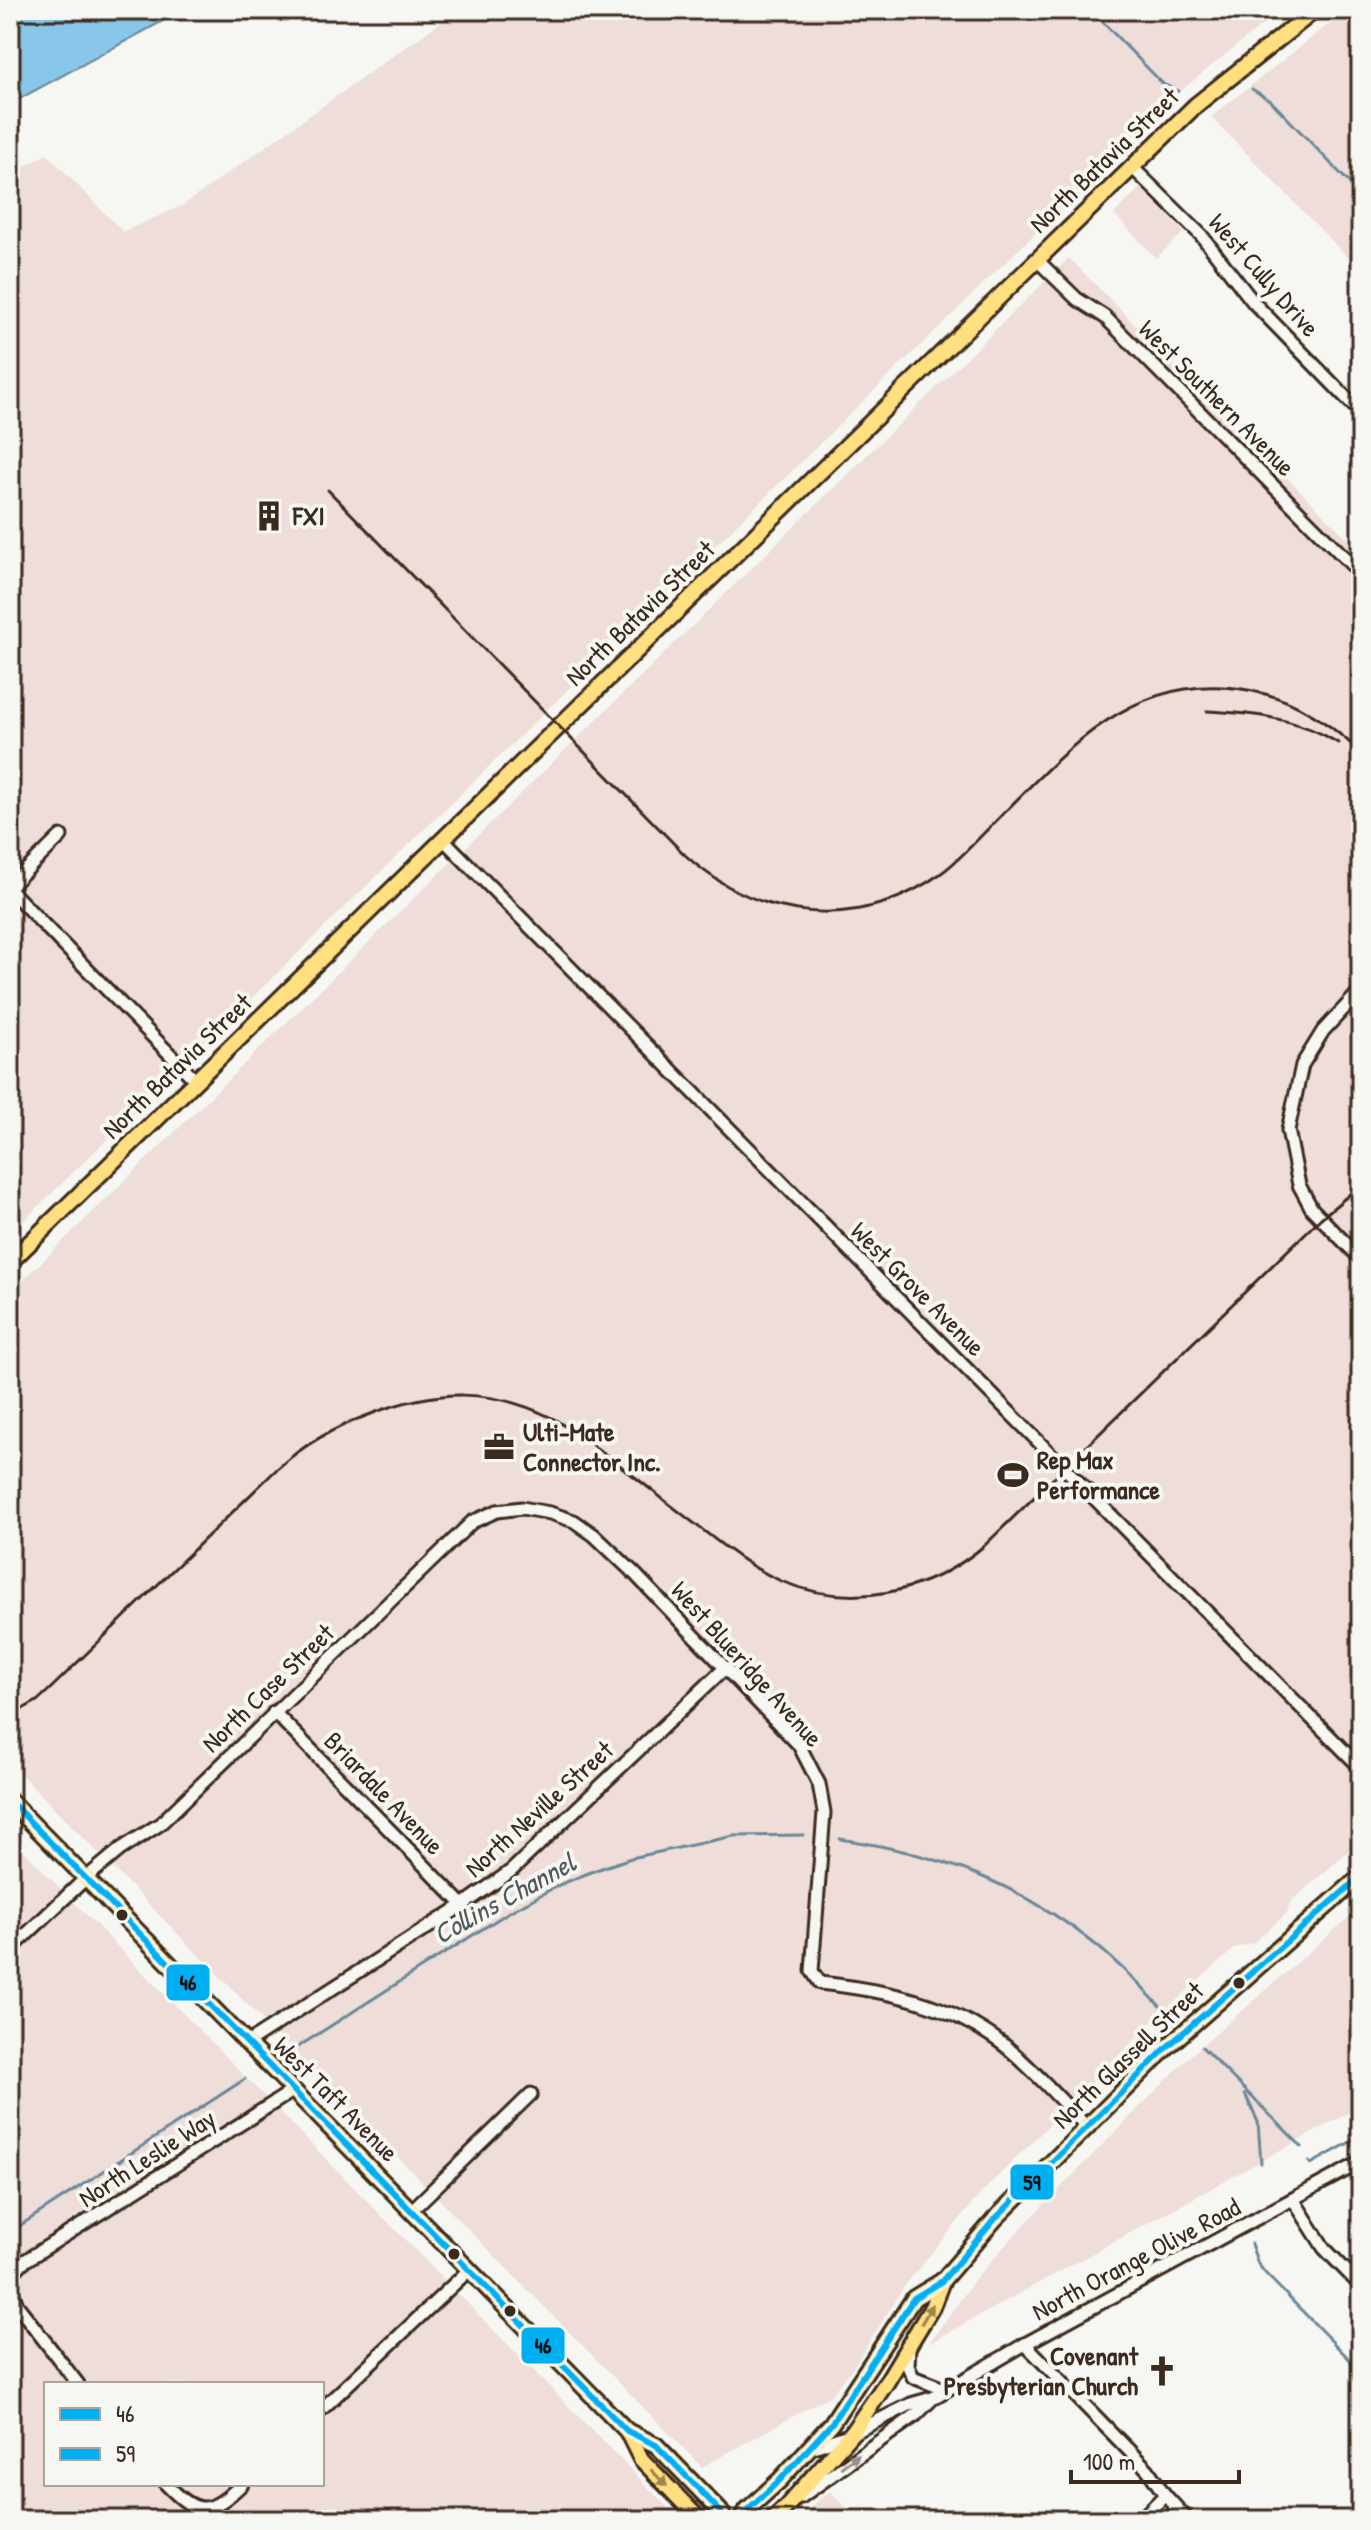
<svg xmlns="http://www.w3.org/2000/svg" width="1371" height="2530" font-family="'Patrick Hand',sans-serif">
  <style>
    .built { fill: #eeddd8; fill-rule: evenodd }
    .water { fill: #89c7ea; stroke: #6a8898; stroke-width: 2 }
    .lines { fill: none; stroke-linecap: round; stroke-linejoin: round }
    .stream { stroke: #6a8898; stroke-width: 3 }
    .minor-casing { stroke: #3b2a1e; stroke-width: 17 }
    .major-casing { stroke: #3b2a1e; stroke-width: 20 }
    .minor { stroke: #f6f6f2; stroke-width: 11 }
    .major { stroke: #ffdf80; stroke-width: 14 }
    .rail { stroke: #3b2a1e; stroke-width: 3 }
    .bus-1-casing { stroke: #f6f6f2; stroke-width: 12 }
    .bus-2-casing { stroke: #f6f6f2; stroke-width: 12 }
    .bus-1 { stroke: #00aff2; stroke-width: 6 }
    .bus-2 { stroke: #00aff2; stroke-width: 6 }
    .oneway { fill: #9d844f }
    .oneway2 { fill: #989088 }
    .bus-dot { fill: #3b2a1e; stroke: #f6f6f2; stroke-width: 3 }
    .labels { text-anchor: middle; stroke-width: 8; stroke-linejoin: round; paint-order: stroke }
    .street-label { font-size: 26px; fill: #3b2a1e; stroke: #f6f6f2 }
    .poi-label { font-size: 26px; font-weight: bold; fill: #3b2a1e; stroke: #f6f6f2; text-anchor: start }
    .water-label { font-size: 28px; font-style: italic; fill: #52595b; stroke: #f6f6f2 }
    .line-badge { stroke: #f6f6f2; stroke-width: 3 }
    .pale-badge-label { font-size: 22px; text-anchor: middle; font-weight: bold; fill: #111 }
  </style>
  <rect width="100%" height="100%" fill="#f6f6f2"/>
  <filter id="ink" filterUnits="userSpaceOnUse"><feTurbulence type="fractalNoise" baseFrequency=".0125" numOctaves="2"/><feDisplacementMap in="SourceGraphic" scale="16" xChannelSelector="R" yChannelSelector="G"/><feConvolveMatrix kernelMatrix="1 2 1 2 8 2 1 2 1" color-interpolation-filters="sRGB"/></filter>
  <g filter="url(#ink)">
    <g class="built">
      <polygon points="458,10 1281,10 1184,88 10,1234 10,174 47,154 123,232 182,206"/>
      <polygon points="1347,10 1361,10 1361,271 1211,117"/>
      <polygon points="1140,188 1184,232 1156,258 1114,214"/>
      <polygon points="1069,258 1361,552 1361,1840 1290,1902 1287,1913 1253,1943 1235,1948 1151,2023 983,2191 906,2284 852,2368 831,2395 702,2467 10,1763 10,1293"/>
      <path d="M10,1837l670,683h-670zM46,2384h276v100h-276z"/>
      <polygon points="1361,1907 1361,2106 929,2343 977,2277 1020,2229 1187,2059"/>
      <polygon points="830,2491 859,2520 795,2520"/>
    </g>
    <polygon class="water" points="10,10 183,10 10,104"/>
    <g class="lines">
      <g class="stream">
        <polyline points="1091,10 1163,84 1178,91"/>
        <polyline points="1252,89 1271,101 1361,195"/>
        <polyline points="10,108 13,109"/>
        <path d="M840,1839c96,14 180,44 256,106 24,19 45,42 67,64"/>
        <polyline points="1202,2047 1302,2147"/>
        <polyline points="293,2050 509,1912 559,1885 596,1870 631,1858 734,1836 803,1835"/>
        <polyline points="1245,2094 1258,2122 1261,2163"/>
        <polyline points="1309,2162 1311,2164 1361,2136"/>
        <polyline points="10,2232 245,2079"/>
        <polyline points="1251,2244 1258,2264 1266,2274 1361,2371"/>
      </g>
      <g class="minor-casing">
        <g id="minor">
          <polyline points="1132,167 1201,235 1254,303 1361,413"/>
          <polyline points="1036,259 1077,299 1105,317 1361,574"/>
          <polyline points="444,840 1361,1768"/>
          <polyline points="10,886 61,836"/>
          <polyline points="10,890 196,1081"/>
          <polyline points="1361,990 1323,1031 1302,1065 1288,1130 1299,1185 1312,1209 1361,1259"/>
          <polyline points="274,1712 463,1905"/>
          <path d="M10,1950l76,-72 35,-29 39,-25 312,-302 25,-11 25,-3 28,5 24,8 20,14 41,39 164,171 20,39 5,28 -12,159 8,12c68,8 128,19 184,62 30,24 56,55 83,82"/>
          <polyline points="247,2043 463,1905 511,1871 725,1668"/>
          <polyline points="1293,2199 1324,2248 1361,2286"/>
          <polyline points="412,2210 531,2094"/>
          <polyline points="10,2285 12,2274 23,2262 294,2090"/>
          <polyline points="10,2286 17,2305 78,2384"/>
          <polyline points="1025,2344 1148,2470 1165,2495 1188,2520"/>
          <polyline points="909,2347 908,2366 913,2377 946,2390"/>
          <polyline points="322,2409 470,2269"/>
          <polyline points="811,2448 851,2434 911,2404 932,2398"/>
          <path d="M166,2484c32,33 44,31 76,0"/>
          <polyline points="801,2497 916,2415 933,2398 1025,2344 1361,2162"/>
          <polyline points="946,2519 948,2520"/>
          <polyline points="1140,2520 1165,2495"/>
        </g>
      </g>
      <g class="major-casing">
        <g id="major">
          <polyline points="10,1262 1196,105 1315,10"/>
          <polyline points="10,1801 627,2431 641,2459 700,2520"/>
          <polyline points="627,2431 656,2445 720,2511 725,2520"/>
          <polyline points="742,2520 747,2510 780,2480 831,2424 914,2298 942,2281"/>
          <polyline points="772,2520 787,2506 851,2434 886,2383 932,2307 942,2281 995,2219 1167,2047 1361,1876"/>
        </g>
      </g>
      <use href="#minor" class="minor"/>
      <use href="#major" class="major"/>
      <g class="rail">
        <path d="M328,490l357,365c73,66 172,78 255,19 16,-11 30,-27 44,-41 68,-67 134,-152 239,-146 56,3 99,28 138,66"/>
        <path d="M1207,711c45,2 92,7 131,32"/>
        <path d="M10,1716l27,-15 12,-11 228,-221c28,-26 58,-42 94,-55 64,-25 120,-27 183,5 49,31 94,69 141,105 27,21 54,43 86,57 70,29 147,13 204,-36l336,-327 40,-33"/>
      </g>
      <g class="bus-1-casing">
        <polyline id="bus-1" points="10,1801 627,2431 656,2445 720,2511 725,2520"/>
      </g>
      <g class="bus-2-casing">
        <polyline id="bus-2" points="742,2520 747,2510 780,2480 831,2424 914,2298 942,2281 995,2219 1167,2047 1361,1876"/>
      </g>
      <use href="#bus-1" class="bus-1"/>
      <use href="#bus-2" class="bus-2"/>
    </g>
    <defs><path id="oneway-solid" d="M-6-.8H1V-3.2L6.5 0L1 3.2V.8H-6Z" transform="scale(2)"/></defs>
    <g class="oneway">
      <use href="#oneway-solid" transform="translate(927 2314) rotate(-60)"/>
      <use href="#oneway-solid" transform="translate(659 2478) rotate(46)"/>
    </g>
    <use class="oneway2" href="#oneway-solid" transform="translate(850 2461) rotate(-36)"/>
  </g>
  <defs>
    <g id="building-bare" transform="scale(2.4)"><path d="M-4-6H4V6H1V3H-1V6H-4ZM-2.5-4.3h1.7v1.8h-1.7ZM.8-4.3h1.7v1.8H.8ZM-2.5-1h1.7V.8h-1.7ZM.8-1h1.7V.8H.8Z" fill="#3b2a1e" stroke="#f6f6f2" stroke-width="2.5" paint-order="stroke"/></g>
    <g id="office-bare" transform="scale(2.4)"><path d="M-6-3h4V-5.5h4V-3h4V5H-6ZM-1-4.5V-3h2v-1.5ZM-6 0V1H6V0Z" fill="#3b2a1e" stroke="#f6f6f2" stroke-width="2.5" paint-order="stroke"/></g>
    <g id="stadium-bare" transform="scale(2.4)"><path d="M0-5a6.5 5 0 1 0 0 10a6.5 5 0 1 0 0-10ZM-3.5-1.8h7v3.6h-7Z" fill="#3b2a1e" stroke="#f6f6f2" stroke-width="2.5" paint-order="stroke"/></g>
    <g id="church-bare" transform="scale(2.4)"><path d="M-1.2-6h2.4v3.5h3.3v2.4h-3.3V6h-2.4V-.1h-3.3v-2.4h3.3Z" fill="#3b2a1e" stroke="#f6f6f2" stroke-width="2.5" paint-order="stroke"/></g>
  </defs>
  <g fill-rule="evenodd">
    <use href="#building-bare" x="269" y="516"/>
    <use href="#office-bare" x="499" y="1447"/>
    <use href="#stadium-bare" x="1013" y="1475"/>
    <use href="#church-bare" x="1162" y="2371"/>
  </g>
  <g class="bus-dot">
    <circle cx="122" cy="1915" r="7"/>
    <circle cx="1239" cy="1983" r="7"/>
    <circle cx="454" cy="2254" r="7"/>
    <circle cx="510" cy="2311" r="7"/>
  </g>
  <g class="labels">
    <g class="street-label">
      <text transform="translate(1104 160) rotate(-44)" y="9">North Batavia Street</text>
      <text transform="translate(1264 275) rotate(49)" y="9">West Cully Drive</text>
      <text transform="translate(1217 398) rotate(45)" y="9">West Southern Avenue</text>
      <text transform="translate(640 613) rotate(-44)" y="9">North Batavia Street</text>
      <text transform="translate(177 1066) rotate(-44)" y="9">North Batavia Street</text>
      <text transform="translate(918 1289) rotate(45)" y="9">West Grove Avenue</text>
      <text transform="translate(747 1664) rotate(48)" y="9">West Blueridge Avenue</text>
      <text transform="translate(268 1688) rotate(-44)" y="9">North Case Street</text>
      <text transform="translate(384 1793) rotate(46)" y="9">Briardale Avenue</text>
      <text transform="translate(539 1809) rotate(-42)" y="9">North Neville Street</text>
      <text transform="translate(1128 2055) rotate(-44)" y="9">North Glassell Street</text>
      <text transform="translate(336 2099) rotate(45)" y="9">West Taft Avenue</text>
      <text transform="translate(147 2158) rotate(-33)" y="9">North Leslie Way</text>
      <text transform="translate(1136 2259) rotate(-28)" y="9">North Orange Olive Road</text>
    </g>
    <g class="poi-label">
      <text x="293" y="525">FXI</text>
      <text x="523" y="1441">Ulti-Mate<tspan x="523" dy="30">Connector Inc.</tspan></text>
      <text x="1037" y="1469">Rep Max<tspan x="1037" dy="30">Performance</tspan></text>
      <text x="1138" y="2365" text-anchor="end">Covenant<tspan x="1138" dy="30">Presbyterian Church</tspan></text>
    </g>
    <g class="water-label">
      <text transform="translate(504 1898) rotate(-29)" y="10">Collins Channel</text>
    </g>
  </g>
  <g class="line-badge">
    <rect x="165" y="1963" width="46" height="39" rx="8" fill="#00aff2"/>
    <rect x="1009" y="2163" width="46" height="38" rx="8" fill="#00aff2"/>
    <rect x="520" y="2326" width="46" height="39" rx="8" fill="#00aff2"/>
  </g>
  <g class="pale-badge-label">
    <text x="188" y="1990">46</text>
    <text x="1032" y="2190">59</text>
    <text x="543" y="2353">46</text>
  </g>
  <rect width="1371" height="2530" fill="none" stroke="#f6f6f2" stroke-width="40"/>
  <rect x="20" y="20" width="1331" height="2490" fill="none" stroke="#3b2a1e" stroke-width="3" filter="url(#ink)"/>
  <rect x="44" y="2382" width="280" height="104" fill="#f6f6f2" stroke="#aba49d" stroke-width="2"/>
  <rect x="60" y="2408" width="40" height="12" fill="#00aff2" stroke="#aba49d" stroke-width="2"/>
  <text x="116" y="2422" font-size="24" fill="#3b2a1e">46</text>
  <rect x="60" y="2448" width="40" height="12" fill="#00aff2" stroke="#aba49d" stroke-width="2"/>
  <text x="116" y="2462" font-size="24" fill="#3b2a1e">59</text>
  <path d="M1071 2470v12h168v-12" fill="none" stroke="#3b2a1e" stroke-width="4"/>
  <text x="1083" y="2470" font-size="24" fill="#3b2a1e" stroke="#f6f6f2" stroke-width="6" paint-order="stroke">100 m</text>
</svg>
